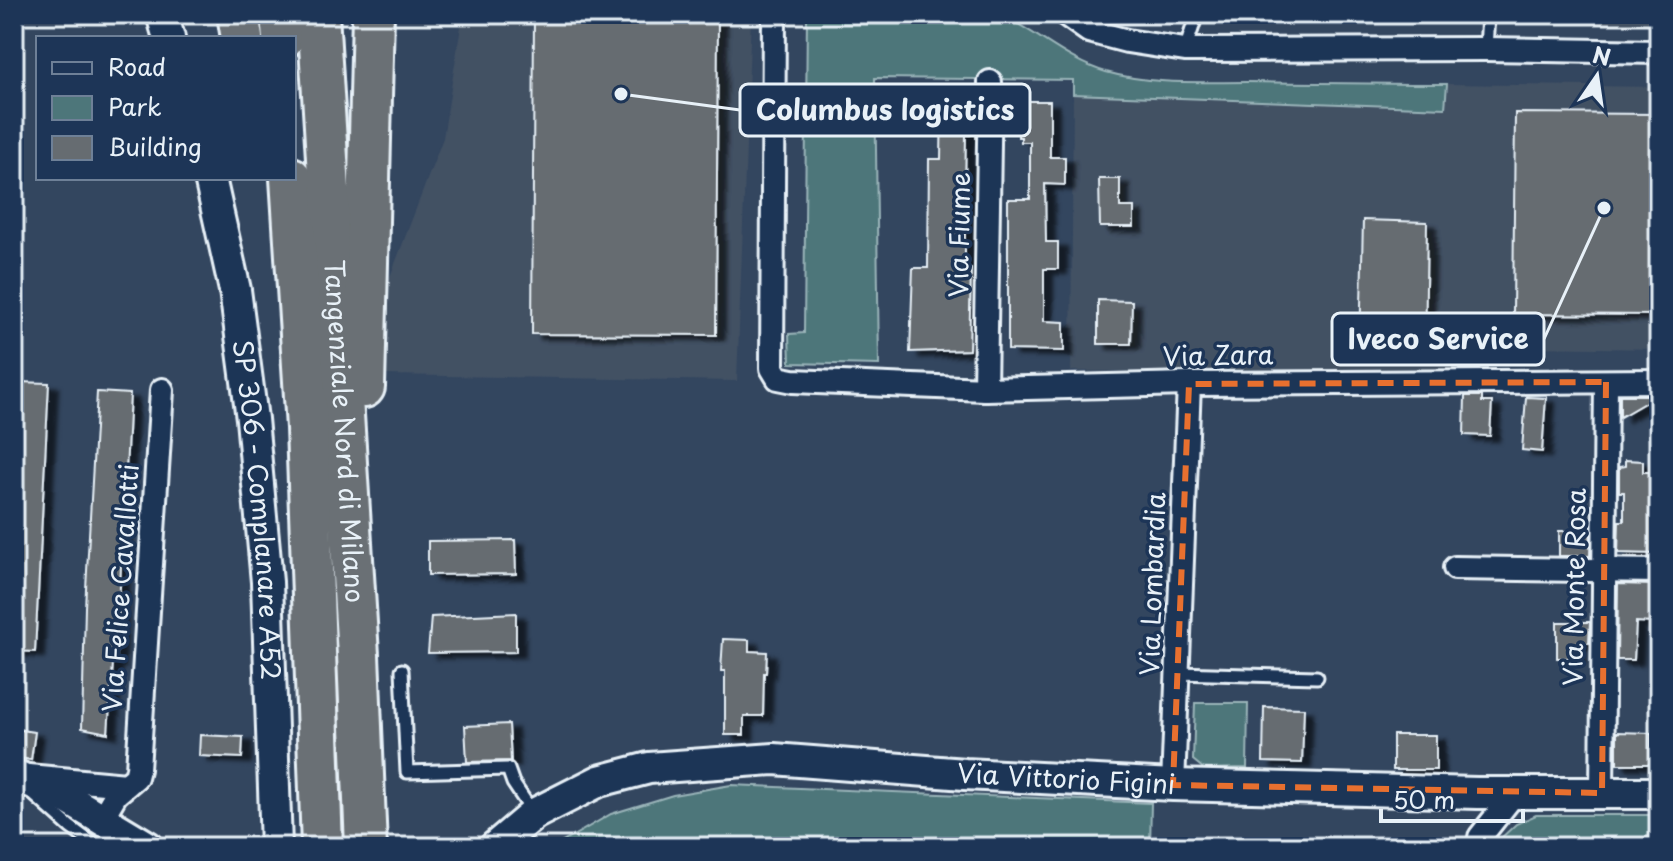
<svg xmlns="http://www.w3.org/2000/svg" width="1673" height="861" font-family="'Playpen Sans',sans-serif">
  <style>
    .built { fill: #425164 }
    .green { fill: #4d767a; stroke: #9ab4b9; stroke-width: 2 }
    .building { fill: #666c71; stroke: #e8f1f8; stroke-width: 2; filter: url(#shadow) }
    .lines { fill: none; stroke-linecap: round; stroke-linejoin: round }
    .lane-casing { stroke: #e8f1f8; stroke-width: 17 }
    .street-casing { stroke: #e8f1f8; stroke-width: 28 }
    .secondary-casing { stroke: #e8f1f8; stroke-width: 36 }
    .highway-casing { stroke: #e8f1f8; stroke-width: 46 }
    .lane { stroke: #1d3557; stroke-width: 11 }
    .street { stroke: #1d3557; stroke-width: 22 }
    .secondary { stroke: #1d3557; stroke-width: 30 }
    .highway { stroke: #6a7074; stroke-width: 40 }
    .marked { fill: none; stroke: #e8702f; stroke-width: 6; stroke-dasharray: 16 10; stroke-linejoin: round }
    .labels { text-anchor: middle; stroke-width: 7; stroke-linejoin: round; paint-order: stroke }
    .street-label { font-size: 26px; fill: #e8f1f8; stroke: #1d3557 }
    .leader { fill: none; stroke: #e8f1f8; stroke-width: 3 }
    .callout-dot { fill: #e8f1f8; stroke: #1d3557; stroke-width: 3 }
    .callout { fill: #1d3557; stroke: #e8f1f8; stroke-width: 3 }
    .callout-label { font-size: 28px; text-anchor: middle; font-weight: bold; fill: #e8f1f8 }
  </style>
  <defs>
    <filter id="shadow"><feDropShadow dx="9" dy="5" stdDeviation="2" flood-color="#0009"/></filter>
  </defs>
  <rect width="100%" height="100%" fill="#33465f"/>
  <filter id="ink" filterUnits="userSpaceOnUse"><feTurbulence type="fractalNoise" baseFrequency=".0125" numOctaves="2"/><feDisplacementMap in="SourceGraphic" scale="16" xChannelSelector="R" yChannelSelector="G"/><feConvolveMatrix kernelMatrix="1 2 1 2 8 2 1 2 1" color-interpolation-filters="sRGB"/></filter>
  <g filter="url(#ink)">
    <g class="built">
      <polygon points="463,14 751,14 737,381 386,375 388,282 443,138"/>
      <polygon points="1181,14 1659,14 1659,24 1197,19"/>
      <polygon points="1447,84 1659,87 1659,349 1457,346 1454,374 1071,371 1073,94 1444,108"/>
    </g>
    <g class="green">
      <path d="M807,14h192c37,17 68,47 107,58 45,13 94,10 140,10 67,1 134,2 201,2l-2,24 -372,-14v-14l-198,-2 4,287 -89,-2 -1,-29 15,-1z"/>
      <polygon points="1195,703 1248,703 1247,768 1204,769 1193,760"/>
      <polygon points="731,785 1151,803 1150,847 554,847 611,814 673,795"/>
      <polygon points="1536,815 1659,815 1659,847 1498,847 1498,841 1516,824"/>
    </g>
    <g class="building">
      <polygon points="534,14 718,14 716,335 532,334"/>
      <polygon points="942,101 970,101 970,135 966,135 965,188 965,268 971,269 969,350 910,352 913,268 928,268 929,159 941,159"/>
      <polygon points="1021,101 1050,101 1050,157 1065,157 1065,185 1045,184 1046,242 1058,242 1058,269 1044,269 1044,321 1064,322 1064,351 1008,350 1008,199 1030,199 1030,142 1021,142 1021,137 1018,137 1018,107 1021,107"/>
      <polygon points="1515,113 1659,114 1659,315 1513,314"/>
      <polygon points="1099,179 1120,179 1120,207 1134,207 1134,227 1100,227"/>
      <polygon points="1363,220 1427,222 1425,350 1360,349"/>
      <polygon points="1098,300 1132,301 1131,344 1098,344"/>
      <polygon points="17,382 49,383 35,652 14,651 14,448"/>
      <polygon points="97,392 130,394 116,663 113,663 108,733 82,728 85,607"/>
      <polygon points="1620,395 1658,395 1620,417"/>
      <polygon points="1465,396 1482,396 1482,402 1492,402 1490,436 1464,435"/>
      <polygon points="1526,397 1546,398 1542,452 1522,450"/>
      <polygon points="1625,460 1643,461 1643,472 1654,472 1653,522 1659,522 1659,554 1618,553 1619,521 1624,521 1624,492 1619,492 1619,467 1625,466"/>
      <polygon points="1579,519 1591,520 1590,556 1559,556 1559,531 1579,531"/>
      <polygon points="515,540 516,574 428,575 428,541"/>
      <polygon points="1618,584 1653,585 1653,623 1636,622 1634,660 1617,660"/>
      <polygon points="516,613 516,652 428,653 431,617"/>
      <polygon points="1557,622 1590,622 1589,643 1576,643 1576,658 1557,658"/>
      <polygon points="723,639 749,640 749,651 767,652 766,673 764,673 763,716 744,716 744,735 725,735 725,671 721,671"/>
      <polygon points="1264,707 1304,708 1302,763 1263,762"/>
      <polygon points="509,724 511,761 467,762 465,726"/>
      <polygon points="14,729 35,732 31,760 14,757"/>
      <polygon points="1617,732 1651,733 1651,764 1617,764"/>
      <polygon points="200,735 243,737 242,758 199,756"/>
      <rect x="1393" y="735" width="43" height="35"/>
    </g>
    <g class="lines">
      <g class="lane-casing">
        <g id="lane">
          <polyline points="1486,49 1488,14"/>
          <polyline points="1185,50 1197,14"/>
          <polyline points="402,670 407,772 508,769 513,783 533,813"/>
          <polyline points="1178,673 1317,677"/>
          <polyline points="32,793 70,827 97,847"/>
        </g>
      </g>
      <g class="street-casing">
        <g id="street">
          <polyline points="774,14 772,368 778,378 793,381 985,389 1189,384 1659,381"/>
          <polyline points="1065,14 1089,31 1127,41 1185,50 1486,49 1659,52"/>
          <polyline points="985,389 990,82"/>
          <polyline points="1455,568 1659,571"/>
          <polyline points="28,776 126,785"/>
          <polyline points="1173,785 1189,384"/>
          <polyline points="1602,793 1606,382"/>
          <polyline points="102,818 116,794 136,777 138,769 162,390"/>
          <polyline points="1480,837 1510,799 1525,792"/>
        </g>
      </g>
      <g class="secondary-casing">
        <g id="secondary">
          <polyline points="162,14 169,38"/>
          <path id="s1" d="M210,178l25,112 17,129 15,163 9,265"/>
          <polyline points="14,775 60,794 148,847"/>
          <path id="s2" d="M495,847l39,-33 65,-33 50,-13 125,-9 191,15 208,11 304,8h182"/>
        </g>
      </g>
      <g class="highway-casing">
        <g id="highway">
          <polyline points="238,14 242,38"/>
          <polyline points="281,14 283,38"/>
          <path id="s3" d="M318,14l40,641 8,192"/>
          <polyline points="291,178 307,428 322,847"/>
          <polyline points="364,387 373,14"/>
        </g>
      </g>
      <use href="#lane" class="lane"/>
      <use href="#street" class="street"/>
      <use href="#secondary" class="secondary"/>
      <use href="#highway" class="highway"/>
    </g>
  </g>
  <path class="marked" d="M1606,382l-4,411 -429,-8 16,-401z"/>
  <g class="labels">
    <g class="street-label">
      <text transform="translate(960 235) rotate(-89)" y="9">Via Fiume</text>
      <text transform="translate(1218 356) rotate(-1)" y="9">Via Zara</text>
      <text dy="9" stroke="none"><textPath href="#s3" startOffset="418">Tangenziale Nord di Milano</textPath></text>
      <text dy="9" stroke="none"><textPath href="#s1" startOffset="336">SP 306 - Complanare A52</textPath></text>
      <text transform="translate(1153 584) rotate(-88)" y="9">Via Lombardia</text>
      <text transform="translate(1575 587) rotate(-89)" y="9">Via Monte Rosa</text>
      <text transform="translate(121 588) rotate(-86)" y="9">Via Felice Cavallotti</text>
      <text dy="9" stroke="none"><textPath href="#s2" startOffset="594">Via Vittorio Figini</textPath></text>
    </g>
  </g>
  <path class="leader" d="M621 94L740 110M1604 208L1544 339"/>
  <g class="callout-dot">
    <circle cx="621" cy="94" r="8"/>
    <circle cx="1604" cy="208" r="8"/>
  </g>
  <g class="callout">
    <rect x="740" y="84" width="290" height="52" rx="8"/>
    <rect x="1332" y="313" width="212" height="52" rx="8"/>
  </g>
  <g class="callout-label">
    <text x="885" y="120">Columbus logistics</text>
    <text x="1438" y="349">Iveco Service</text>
  </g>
  <rect width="1673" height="861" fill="none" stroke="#1d3557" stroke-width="48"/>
  <rect x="24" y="24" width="1625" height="813" fill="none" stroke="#e8f1f8" stroke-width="3" filter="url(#ink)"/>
  <rect x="36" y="36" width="260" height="144" fill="#1d3557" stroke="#6e8097" stroke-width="2"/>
  <rect x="52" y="62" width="40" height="12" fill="#1d3557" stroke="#6e8097" stroke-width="2"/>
  <text x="108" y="76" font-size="24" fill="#e8f1f8">Road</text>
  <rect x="52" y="96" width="40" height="24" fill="#4d767a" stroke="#6e8097" stroke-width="2"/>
  <text x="108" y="116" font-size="24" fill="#e8f1f8">Park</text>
  <rect x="52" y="136" width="40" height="24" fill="#666c71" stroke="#6e8097" stroke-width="2"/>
  <text x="108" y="156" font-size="24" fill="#e8f1f8">Building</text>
  <g transform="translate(1597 76) rotate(13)" stroke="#1d3557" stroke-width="6" paint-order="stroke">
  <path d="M0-6L14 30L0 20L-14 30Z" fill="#e8f1f8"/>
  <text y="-12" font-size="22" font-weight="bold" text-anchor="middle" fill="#e8f1f8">N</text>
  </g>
  <path d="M1381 809v12h142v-12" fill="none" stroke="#e8f1f8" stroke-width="4"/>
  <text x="1393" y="809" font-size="24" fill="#e8f1f8" stroke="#1d3557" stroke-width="6" paint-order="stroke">50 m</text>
</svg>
